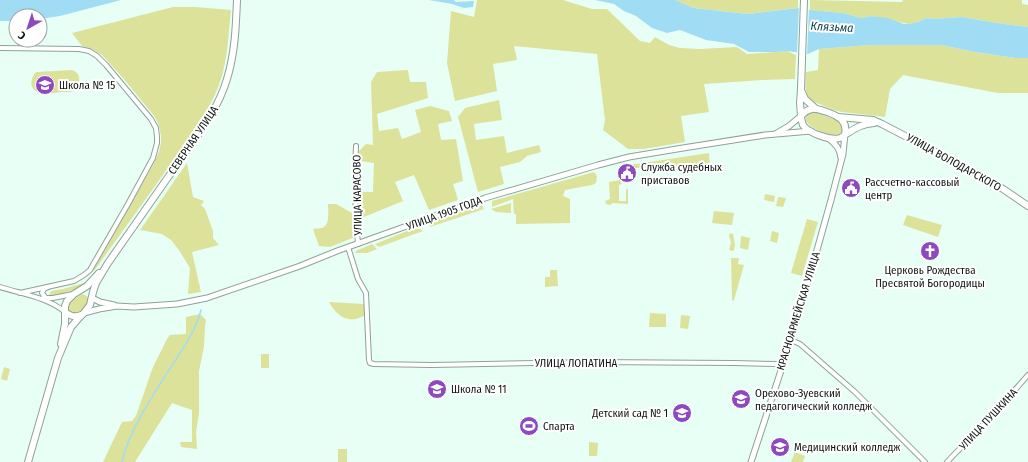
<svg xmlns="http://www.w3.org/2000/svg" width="1028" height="462" font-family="'Fira Sans Condensed',sans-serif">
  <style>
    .green { fill: #dce299 }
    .water { fill: #a0ddf5 }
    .pier { fill: #e8fff5 }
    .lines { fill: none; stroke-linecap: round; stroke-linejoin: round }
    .stream { stroke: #a0ddf5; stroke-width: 1.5 }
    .minor-casing { stroke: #8da299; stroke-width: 6 }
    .tertiary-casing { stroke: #8da299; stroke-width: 7 }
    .secondary-casing { stroke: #8da299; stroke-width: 8 }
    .minor { stroke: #fff; stroke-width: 4 }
    .tertiary { stroke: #fff; stroke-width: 5 }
    .secondary { stroke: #fff; stroke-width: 6 }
    .labels { text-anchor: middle; stroke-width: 4; stroke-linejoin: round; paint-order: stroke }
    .poi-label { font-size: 11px; fill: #0d1512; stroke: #fff; text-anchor: start }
    .street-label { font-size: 11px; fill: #0d1512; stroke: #fff }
    .water-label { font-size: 12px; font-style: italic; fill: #093e4e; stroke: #fff }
  </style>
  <rect width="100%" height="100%" fill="#e8fff5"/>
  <g class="green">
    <polygon points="477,0 563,0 592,9 607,9 640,41 650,43 655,37 669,45 680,48 699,49 737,47 747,54 787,51 796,55 795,79 763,80 704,84 709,112 681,116 685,142 644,149 628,149 603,130 605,120 597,54 514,46 517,60 493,64 497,91 455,101 447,63 451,11 474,17"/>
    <polygon points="675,0 798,0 798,8 748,14 694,8"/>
    <polygon points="810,0 902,2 903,0 1022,0 1022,4 1028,5 1028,27 997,23 961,17 934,19 926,18 918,22 908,24 873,16 861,18 843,13 810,10"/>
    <path d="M173,7h22l36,3c-3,25 -3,51 -12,75 -11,29 -32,55 -49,80 -25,35 -51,71 -76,106l-1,-1 60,-105 6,-13 2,-9v-7l-2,-10 -4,-9 -32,-39 -21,-23 -10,-6 -10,-3 -10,-13z"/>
    <path d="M869,45h72l34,7 40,6h13v35h-30l-95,-18 -13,14 -5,28 -43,-5 -8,-2 -22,-9c-9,-8 -6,-18 -6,-29l12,-2 1,-21z"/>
    <path d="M72,70c5,2 7,4 7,9 0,4 0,9 -3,11 -4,3 -11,2 -15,2 -6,1 -13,2 -19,1 -13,-2 -13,-13 -6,-21z"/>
    <polygon points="408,70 410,82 426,82 428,98 377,114 379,131 398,128 402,139 421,132 415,110 430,106 449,111 452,121 438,124 441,140 456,139 463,181 453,184 458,200 429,210 414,175 395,182 403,201 359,219 359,192 373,192 374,163 360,161 359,151 366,144 373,145 371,82 377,72"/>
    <polygon points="499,100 502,120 474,124 476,140 504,136 507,153 539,145 541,152 527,156 520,162 500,167 504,184 478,192 458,117 465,108"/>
    <path d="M813,111l25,10c5,3 6,7 2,13 -11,5 -51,-14 -27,-23z"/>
    <polygon points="709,153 710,170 649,170 649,168 623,168 623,166"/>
    <polygon points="187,163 193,197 204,201 201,205 205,209 213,231 213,238 219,245 192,252 201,292 188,294 190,268 179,250 171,240 162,234 140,230"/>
    <polygon points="594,172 597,176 596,183 592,185 565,190 563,196 570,199 570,223 516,224 516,214 514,214 513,199 492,207 492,201"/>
    <polygon points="620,180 622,184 619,185 619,201 626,201 626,189 628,189 628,204 613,203 610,205 606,204 605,201 610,199 609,182"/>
    <polygon points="765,194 775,196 774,202 764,200"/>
    <polygon points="778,197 786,198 783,207 776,206"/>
    <polygon points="511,203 511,213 496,212 491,209"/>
    <path d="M328,204h8l18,10 1,23 -25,10 -11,-1 -6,-17c3,-1 8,0 11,-2 6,-4 4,-16 4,-23z"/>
    <polygon points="481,204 484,209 430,227 429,222"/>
    <polygon points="714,211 734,213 732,225 712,223"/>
    <polygon points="907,215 942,225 938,237 903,225"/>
    <polygon points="807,219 818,222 802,276 791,273"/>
    <polygon points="417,227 423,231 379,247 375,244"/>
    <polygon points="772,231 779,233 777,243 770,241"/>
    <polygon points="730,233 733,234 735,245 734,250 732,251 729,250 731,242 729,236"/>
    <polygon points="741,236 750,238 748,250 740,248"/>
    <polygon points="372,244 377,249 367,253 355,253 356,251"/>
    <polygon points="731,258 739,258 738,264 744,265 734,300 733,301 732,300"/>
    <polygon points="550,270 557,270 558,286 545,287 545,277 550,277"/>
    <path d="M87,282h1c-12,8 -25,12 -39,14l2,-5 12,-2z"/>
    <path d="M82,294c15,3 1,19 -9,20l-4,-3v-6l3,-4z"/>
    <path d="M329,302l35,2 1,11c-15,10 -28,2 -36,-13z"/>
    <polygon points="650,313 666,314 666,327 649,327"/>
    <polygon points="200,314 206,320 205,326 204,347 199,371 199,413 196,432 197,449 181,447 180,442 192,442 192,410 172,403 135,462 103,462 122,422 132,421 136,416 153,367 167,339 170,335 186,334 186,317"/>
    <polygon points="681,315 690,316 688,329 680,328"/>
    <rect x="261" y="354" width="8" height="14"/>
    <polygon points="4,367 10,369 7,381 1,379"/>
    <polygon points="589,442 598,443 597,456 589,456"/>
    <rect x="338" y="449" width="9" height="13"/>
    <polygon points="795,452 805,456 803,462 791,462"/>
  </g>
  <g class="water">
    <polygon points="0,0 121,0 60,16 40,19 40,16 16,16 16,21 0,21"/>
    <polygon points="429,0 454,0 456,2 474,1 473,7 464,8 452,4"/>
    <polygon points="595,0 675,0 694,8 748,14 798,8 810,10 843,13 861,18 872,16 888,18 904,24 908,24 918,22 926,18 934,19 961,17 997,23 1028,27 1028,58 1015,58 975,52 941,45 869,45 819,49 808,54 787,51 776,52 749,52 734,44 706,40 680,30 667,33 652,28 636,16 624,11 614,4"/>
  </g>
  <polygon class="pier" points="799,6 809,8 807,56 797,54"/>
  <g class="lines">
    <path class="stream" d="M122,462c7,-32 33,-70 51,-98 11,-17 23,-34 28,-54"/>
    <g class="minor-casing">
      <g id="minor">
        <polyline points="0,48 79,49 89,51 97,56 106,65 151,119 156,128 157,137 157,143 153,158 128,204 90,270 84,275 74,281 20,293"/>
        <path d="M356,146c-2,33 -1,66 2,98"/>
        <polyline points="348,247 358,279 366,293 369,360 370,363 374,364 432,365 592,362 733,363 776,364 783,365"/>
        <path d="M0,287c22,7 47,10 65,25"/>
        <polyline points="43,298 53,298 73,294"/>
        <polyline points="46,298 45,297 42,293 44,289 48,287"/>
        <polyline points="791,340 800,344 855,392 925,462"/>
        <polyline points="947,462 1000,407 1028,375"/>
      </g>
    </g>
    <g class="tertiary-casing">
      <g id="tertiary">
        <polyline points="777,133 789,126 801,116"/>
        <path d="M828,138c8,6 12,11 13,20"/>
        <polyline points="92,298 100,302 114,305"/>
        <polyline points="84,313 99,309 117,306 134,307 177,304 207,298 300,266 337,251 485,198 598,165 629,157 683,148 765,135 811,131"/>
        <polyline points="751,462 791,340 805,293 831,200 843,154 845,134"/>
      </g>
    </g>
    <g class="secondary-casing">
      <g id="secondary">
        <polyline points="801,90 805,99 816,109"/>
        <polyline points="801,116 800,103 801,89 804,0"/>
        <polyline points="838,117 873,120 882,124 972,171 1003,189 1028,206"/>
        <path d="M845,134c3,-15 -9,-19 -21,-23 -4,-1 -8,-3 -12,-2 -5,1 -8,3 -11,7 0,3 1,6 2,9 5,8 28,16 37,13 3,-1 5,-4 8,-5 9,-6 15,-9 26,-10"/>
        <path d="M65,312c5,4 10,6 16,3"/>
        <polyline points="61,344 65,324 65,306 67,301 74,294 87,286 99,273"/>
        <path d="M28,462l30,-104 13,-31 7,-8 6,-6 6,-8 3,-13 3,-9 12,-20c23,-33 47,-67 70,-100 19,-27 40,-53 49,-84 8,-26 9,-53 10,-79"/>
      </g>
    </g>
    <use href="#minor" class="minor"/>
    <use href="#tertiary" class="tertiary"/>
    <use href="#secondary" class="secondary"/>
  </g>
  <defs>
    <g id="school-disc" transform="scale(1)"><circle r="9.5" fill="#8d49bd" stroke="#fff"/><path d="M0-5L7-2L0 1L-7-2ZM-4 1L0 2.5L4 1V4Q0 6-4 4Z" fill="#fff"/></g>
    <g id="civic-disc" transform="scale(1)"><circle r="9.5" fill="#8d49bd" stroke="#fff"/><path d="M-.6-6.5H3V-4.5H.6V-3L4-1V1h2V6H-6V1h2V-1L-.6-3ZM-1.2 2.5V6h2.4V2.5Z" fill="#fff"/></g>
    <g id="church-disc" transform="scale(1)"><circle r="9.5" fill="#8d49bd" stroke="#fff"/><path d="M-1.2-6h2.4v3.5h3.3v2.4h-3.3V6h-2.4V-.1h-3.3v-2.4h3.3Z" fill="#fff"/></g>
    <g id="university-disc" transform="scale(1)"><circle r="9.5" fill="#8d49bd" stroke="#fff"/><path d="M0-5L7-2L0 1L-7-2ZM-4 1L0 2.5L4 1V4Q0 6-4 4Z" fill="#fff"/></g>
    <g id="stadium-disc" transform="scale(1)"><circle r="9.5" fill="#8d49bd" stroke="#fff"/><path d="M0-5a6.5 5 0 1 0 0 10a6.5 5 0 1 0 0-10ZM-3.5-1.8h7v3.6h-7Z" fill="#fff"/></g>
  </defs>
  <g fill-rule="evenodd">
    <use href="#school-disc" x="45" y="85"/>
    <use href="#civic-disc" x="627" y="173"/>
    <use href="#civic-disc" x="851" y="188"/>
    <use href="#church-disc" x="930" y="251"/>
    <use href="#school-disc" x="437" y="389"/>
    <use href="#university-disc" x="741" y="399"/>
    <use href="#school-disc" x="682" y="413"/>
    <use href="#stadium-disc" x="529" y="426"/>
    <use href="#university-disc" x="780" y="447"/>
  </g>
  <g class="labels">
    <g class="poi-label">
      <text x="59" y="89">Школа № 15</text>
      <text x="641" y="171">Служба судебных<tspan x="641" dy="13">приставов</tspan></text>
      <text x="865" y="186">Рассчетно-кассовый<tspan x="865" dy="13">центр</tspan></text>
      <text x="930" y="274" text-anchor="middle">Церковь Рождества<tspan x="930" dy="13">Пресвятой Богородицы</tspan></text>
      <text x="451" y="393">Школа № 11</text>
      <text x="755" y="397">Орехово-Зуевский<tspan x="755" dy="13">педагогический колледж</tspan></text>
      <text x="668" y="417" text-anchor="end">Детский сад № 1</text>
      <text x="543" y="430">Спарта</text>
      <text x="794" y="451">Медицинский колледж</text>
    </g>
    <g class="street-label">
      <text transform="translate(193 140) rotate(-56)" y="4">СЕВЕРНАЯ УЛИЦА</text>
      <text transform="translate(954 162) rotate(29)" y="4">УЛИЦА ВОЛОДАРСКОГО</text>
      <text transform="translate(357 195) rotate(-91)" y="4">УЛИЦА КАРАСОВО</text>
      <text transform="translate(444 213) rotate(-20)" y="4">УЛИЦА 1905 ГОДА</text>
      <text transform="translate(798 311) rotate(-73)" y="4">КРАСНОАРМЕЙСКАЯ УЛИЦА</text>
      <text x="576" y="367">УЛИЦА ЛОПАТИНА</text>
      <text transform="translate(988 419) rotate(-47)" y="4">УЛИЦА ПУШКИНА</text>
    </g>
    <g class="water-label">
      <text transform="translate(832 27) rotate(3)" y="4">Клязьма</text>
    </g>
  </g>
  <g transform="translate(28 28) rotate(219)"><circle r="19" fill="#ffffff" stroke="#9ea1a0"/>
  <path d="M0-3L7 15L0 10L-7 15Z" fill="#8d49bd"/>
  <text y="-6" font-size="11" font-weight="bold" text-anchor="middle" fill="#0d1512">С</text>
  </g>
</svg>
